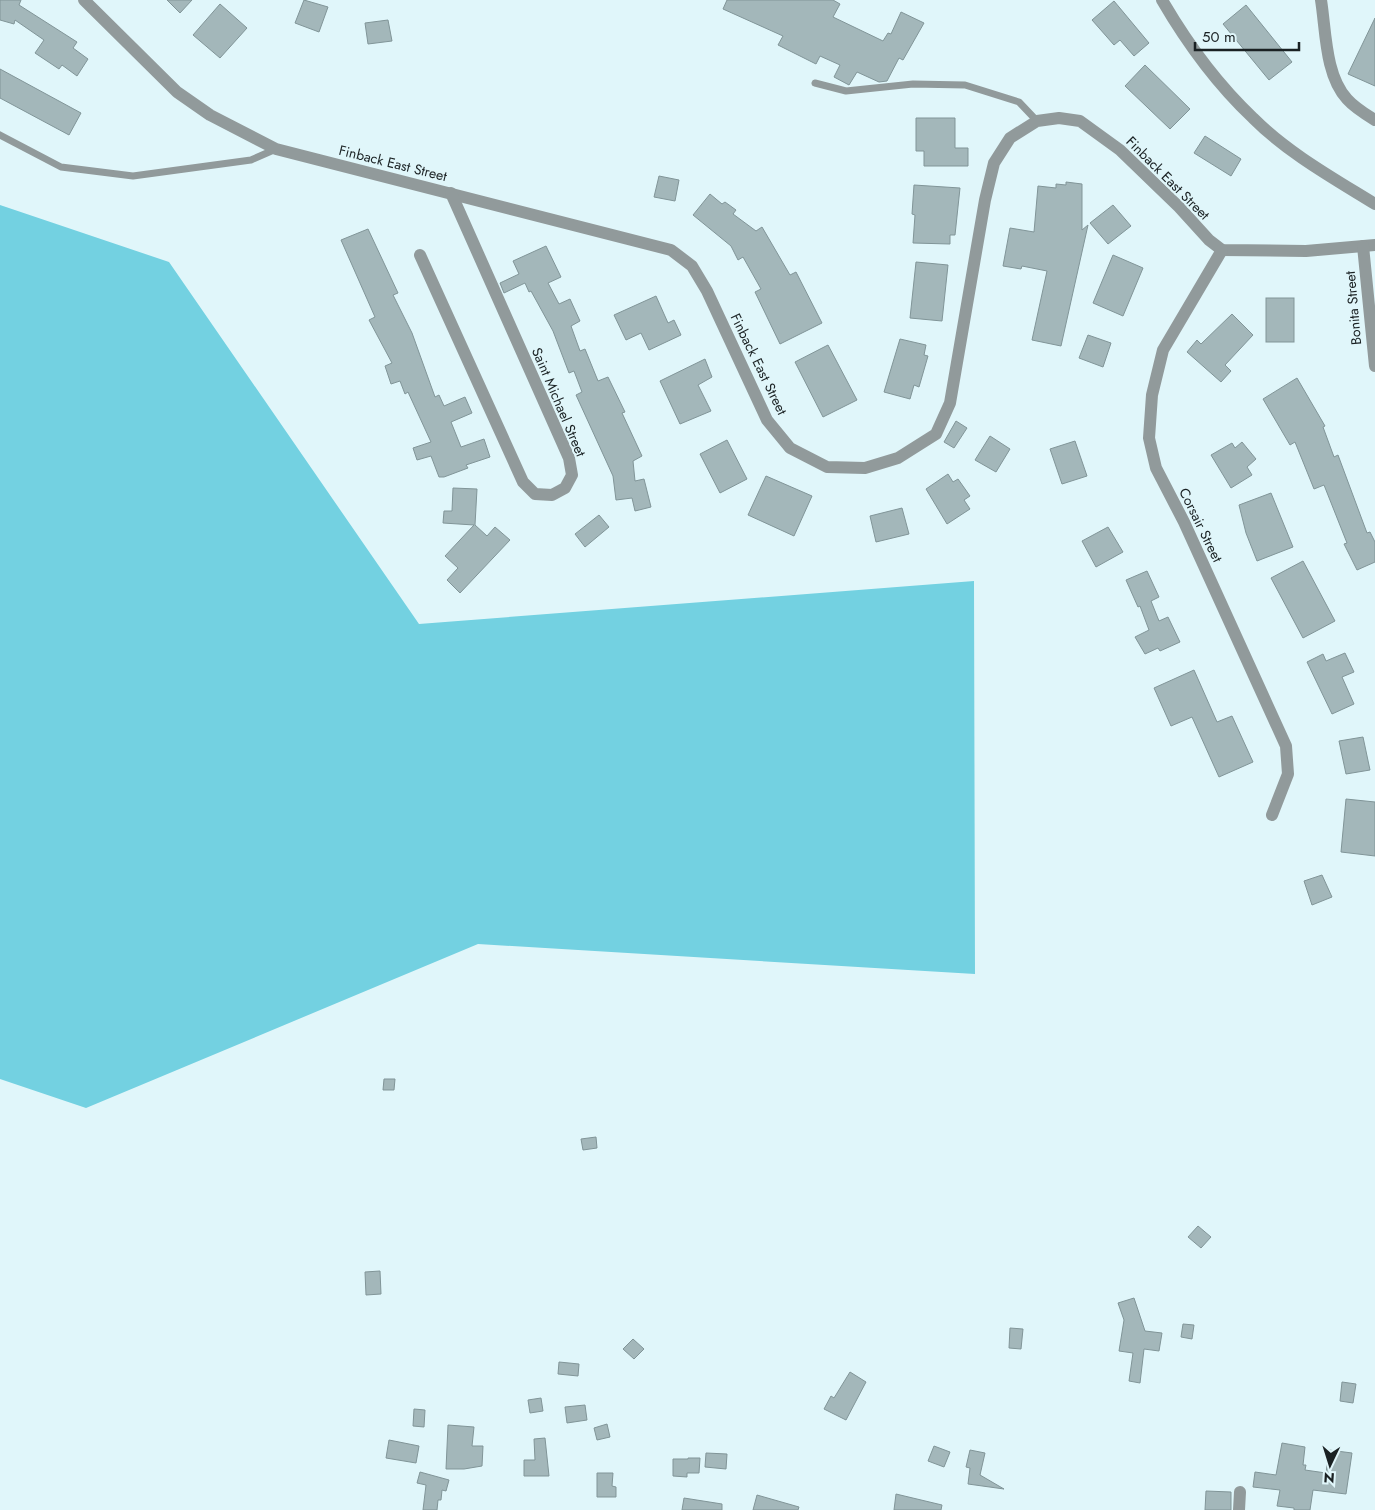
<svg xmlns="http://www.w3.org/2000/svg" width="1375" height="1510" font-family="Jost,sans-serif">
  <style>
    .forest { fill: #73d1e1 }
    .building { fill: #a3b7ba; stroke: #819598 }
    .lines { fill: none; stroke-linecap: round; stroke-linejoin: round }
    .service { stroke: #919a9b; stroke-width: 7 }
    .minor { stroke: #919a9b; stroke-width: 12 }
    .tertiary { stroke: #919a9b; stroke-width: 12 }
    .labels { text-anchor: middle; stroke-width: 4; stroke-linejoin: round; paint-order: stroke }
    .street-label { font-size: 14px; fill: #1a2123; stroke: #e0f6fa }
  </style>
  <rect width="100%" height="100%" fill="#e0f6fa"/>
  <polygon class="forest" points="0,205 169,262 419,624 974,581 975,974 478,944 86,1108 0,1079"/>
  <g class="building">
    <polygon points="0,0 21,0 19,5 77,42 73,48 88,59 77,76 62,65 59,69 35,53 44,40 15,20 14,24 0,20"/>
    <polygon points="167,0 192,0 180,13"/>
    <polygon points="304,0 328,7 319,32 295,23"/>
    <polygon points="727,0 833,0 840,4 833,17 883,41 888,33 891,34 901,12 924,23 903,60 899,58 887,81 879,82 857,72 849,85 834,77 840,65 820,56 816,64 778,45 783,36 723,9"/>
    <polygon points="1114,1 1149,43 1134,56 1120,40 1114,45 1092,20"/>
    <polygon points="220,4 247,28 220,58 193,35"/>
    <polygon points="1246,5 1292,62 1269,80 1223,24"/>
    <polygon points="1375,18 1375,86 1348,74"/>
    <polygon points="388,20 392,41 368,44 365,23"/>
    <polygon points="1145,65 1190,109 1170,129 1125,86"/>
    <polygon points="0,69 81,113 69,135 0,98"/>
    <polygon points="916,118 955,118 955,148 968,148 968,166 924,166 924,151 916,151"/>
    <polygon points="1205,136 1241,159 1231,176 1194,153"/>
    <polygon points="659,176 679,180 675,201 654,197"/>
    <polygon points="1066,182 1082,184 1082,230 1088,225 1061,346 1032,340 1047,271 1022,266 1021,269 1003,266 1010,228 1034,232 1038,186 1056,188 1056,184 1066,185"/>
    <polygon points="914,185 960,188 955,235 950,235 950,244 913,243 915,215 912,214"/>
    <polygon points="710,194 722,204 725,202 736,210 733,214 756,231 762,227 790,275 796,272 822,323 780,344 755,292 761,289 743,257 738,260 731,246 693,215"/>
    <polygon points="1113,205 1131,226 1108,244 1090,223"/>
    <polygon points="368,229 398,293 393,295 412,333 435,397 439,395 444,406 465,397 472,413 451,422 461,447 484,439 490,457 466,465 468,468 444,477 439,477 431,456 417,460 413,448 431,442 408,392 405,394 400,381 391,384 385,366 392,363 369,320 375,317 341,240"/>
    <polygon points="546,246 561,277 548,283 559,304 570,299 580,321 571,326 580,351 585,349 598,381 608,377 625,412 622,413 642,456 633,461 635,481 644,479 651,507 635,511 632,498 616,500 613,476 576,395 582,392 574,371 569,373 553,331 531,291 529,292 525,283 504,293 500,283 519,274 513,261"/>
    <polygon points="1113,255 1143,268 1123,316 1093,303"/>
    <polygon points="916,262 948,265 942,321 910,318"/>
    <polygon points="656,296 668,323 674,320 681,335 649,350 641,333 626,340 614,315"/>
    <rect x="1266" y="298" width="28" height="44"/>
    <polygon points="1232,314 1253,335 1225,365 1231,371 1221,382 1187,352 1197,340 1201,344"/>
    <polygon points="1088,335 1111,343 1103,367 1079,358"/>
    <polygon points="900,339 926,345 924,355 928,356 919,387 914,385 910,399 884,392"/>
    <polygon points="828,345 857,400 823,417 795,362"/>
    <polygon points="705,359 712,377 698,385 711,411 680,424 660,381"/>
    <polygon points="1297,378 1325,426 1323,427 1334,457 1338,455 1367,533 1370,532 1375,542 1375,562 1357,570 1344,544 1347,543 1324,485 1314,489 1295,442 1290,445 1263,399"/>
    <polygon points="956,421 967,428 954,448 944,442"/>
    <polygon points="990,436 1010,449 996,472 975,460"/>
    <polygon points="727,440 747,479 720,493 700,454"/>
    <polygon points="1075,441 1087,476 1062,484 1050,449"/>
    <polygon points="1242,442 1256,459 1247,467 1252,475 1231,488 1211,455 1232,443 1235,448"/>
    <polygon points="948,474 953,482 958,479 970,496 964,500 970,509 947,524 926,489"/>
    <polygon points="766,476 812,496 794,536 748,515"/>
    <polygon points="453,488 477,489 475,525 487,536 495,527 510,540 460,593 447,580 458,568 445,556 474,525 443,523 444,511 452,511"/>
    <polygon points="1271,493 1293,547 1257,561 1246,533 1239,505"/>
    <polygon points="902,508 909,534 876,542 870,516"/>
    <polygon points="599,515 609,527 585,547 575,534"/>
    <polygon points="1108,527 1123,552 1096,567 1082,541"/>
    <polygon points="1303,561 1335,621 1303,638 1271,578"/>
    <polygon points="1147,571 1159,597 1151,601 1159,621 1168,617 1180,642 1160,651 1158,648 1145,654 1135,637 1149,630 1140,606 1138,607 1126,580"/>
    <polygon points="1345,653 1354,672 1342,677 1354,704 1332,714 1307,662 1323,654 1326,661"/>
    <polygon points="1194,670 1217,722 1232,716 1253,762 1219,777 1192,717 1171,726 1154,688"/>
    <polygon points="1363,737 1370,770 1346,774 1339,741"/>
    <polygon points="1346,799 1375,802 1375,856 1341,852"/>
    <polygon points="1322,875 1332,897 1312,905 1304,881"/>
    <polygon points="384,1079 395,1079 394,1090 383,1090"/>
    <polygon points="596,1137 597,1148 583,1150 581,1139"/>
    <polygon points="1198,1226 1211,1237 1201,1248 1188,1237"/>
    <polygon points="380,1271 381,1294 366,1295 365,1272"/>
    <polygon points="1134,1298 1145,1331 1162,1333 1159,1351 1144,1349 1140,1383 1129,1381 1133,1353 1119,1351 1124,1320 1118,1303"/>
    <polygon points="1183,1324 1194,1325 1192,1339 1181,1337"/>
    <polygon points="1010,1328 1023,1329 1021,1349 1009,1348"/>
    <polygon points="633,1339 644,1349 634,1359 623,1349"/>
    <polygon points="559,1362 579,1364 578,1376 558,1374"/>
    <polygon points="850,1372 866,1382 846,1420 824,1409 831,1396 834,1398"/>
    <polygon points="1342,1382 1356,1384 1353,1403 1340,1401"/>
    <polygon points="541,1398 543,1411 530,1413 528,1400"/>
    <polygon points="585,1405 587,1420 567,1423 565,1407"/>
    <polygon points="414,1409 425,1410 424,1427 413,1426"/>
    <polygon points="607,1424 610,1437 597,1440 594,1428"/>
    <polygon points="448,1425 474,1427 472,1446 483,1446 482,1466 464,1469 446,1469"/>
    <polygon points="545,1438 549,1476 524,1476 524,1460 535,1460 534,1439"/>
    <polygon points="389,1440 419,1446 416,1463 386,1458"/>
    <polygon points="1282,1443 1305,1447 1303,1465 1306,1465 1305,1470 1326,1473 1329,1450 1352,1453 1346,1494 1313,1490 1310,1510 1294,1510 1294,1508 1277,1506 1280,1490 1253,1487 1255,1472 1276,1475"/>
    <polygon points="934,1446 950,1452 944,1467 928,1461"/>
    <polygon points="970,1450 985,1453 980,1475 1004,1489 968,1484 970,1468 966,1467"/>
    <polygon points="706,1453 727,1454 726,1469 705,1467"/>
    <polygon points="688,1458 700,1458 699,1473 687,1473 687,1477 673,1476 673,1459 688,1459"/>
    <polygon points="420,1472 449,1480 446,1491 442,1490 441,1500 438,1500 437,1510 423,1510 426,1485 417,1483"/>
    <polygon points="597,1473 613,1473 612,1486 616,1487 616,1497 597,1497"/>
    <polygon points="1206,1491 1231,1492 1231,1510 1205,1510"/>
    <polygon points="896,1494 942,1505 941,1510 894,1510"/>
    <polygon points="757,1495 799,1507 798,1510 753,1510"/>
    <polygon points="684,1498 722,1504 722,1510 682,1510"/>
  </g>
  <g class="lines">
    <g class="service">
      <polyline points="815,83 846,91 913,84 965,85 1019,102 1037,121"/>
      <polyline points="0,135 61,167 133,176 251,160 276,149"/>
    </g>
    <g class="minor">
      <polyline points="84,0 177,92 210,115 276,149 671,250 692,266 707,291 767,420 790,448 827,467 865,468 898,458 936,434 950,403 985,200 994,163 1010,138 1037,121 1059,118 1080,121 1120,150 1179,207 1209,240 1222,250 1306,251 1375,245"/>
      <path d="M1321,0c5,31 4,75 26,99 8,9 18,15 28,21"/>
      <polyline points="1363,246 1375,366"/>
      <polyline points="1222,250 1163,350 1152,395 1149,438 1156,468 1184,522 1286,746 1288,774 1272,815"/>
      <polyline points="420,255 523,482 535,494 552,495 565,488 572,475 569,458 451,193"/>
      <polyline points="1239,1510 1240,1492"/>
    </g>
    <path class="tertiary" d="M1162,0c25,43 55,84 91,118 35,35 80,60 122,86"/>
  </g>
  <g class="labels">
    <g class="street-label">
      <text transform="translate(393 163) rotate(14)" y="5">Finback East Street</text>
      <text transform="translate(1168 178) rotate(45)" y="5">Finback East Street</text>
      <text transform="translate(1353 308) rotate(-95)" y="5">Bonita Street</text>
      <text transform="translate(759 364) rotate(64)" y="5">Finback East Street</text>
      <text transform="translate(559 402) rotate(67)" y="5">Saint Michael Street</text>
      <text transform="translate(1201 525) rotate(64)" y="5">Corsair Street</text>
    </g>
  </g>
  <g transform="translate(1330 1465) rotate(184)" stroke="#e0f6fa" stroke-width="4" paint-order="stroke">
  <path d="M0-4L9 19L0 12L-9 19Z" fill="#1a2123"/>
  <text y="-8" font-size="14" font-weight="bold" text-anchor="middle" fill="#1a2123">N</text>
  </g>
  <path d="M1195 42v8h104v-8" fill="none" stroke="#1a2123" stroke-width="2.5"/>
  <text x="1202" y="42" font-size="15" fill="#1a2123" stroke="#e0f6fa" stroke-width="4" paint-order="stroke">50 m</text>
</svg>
